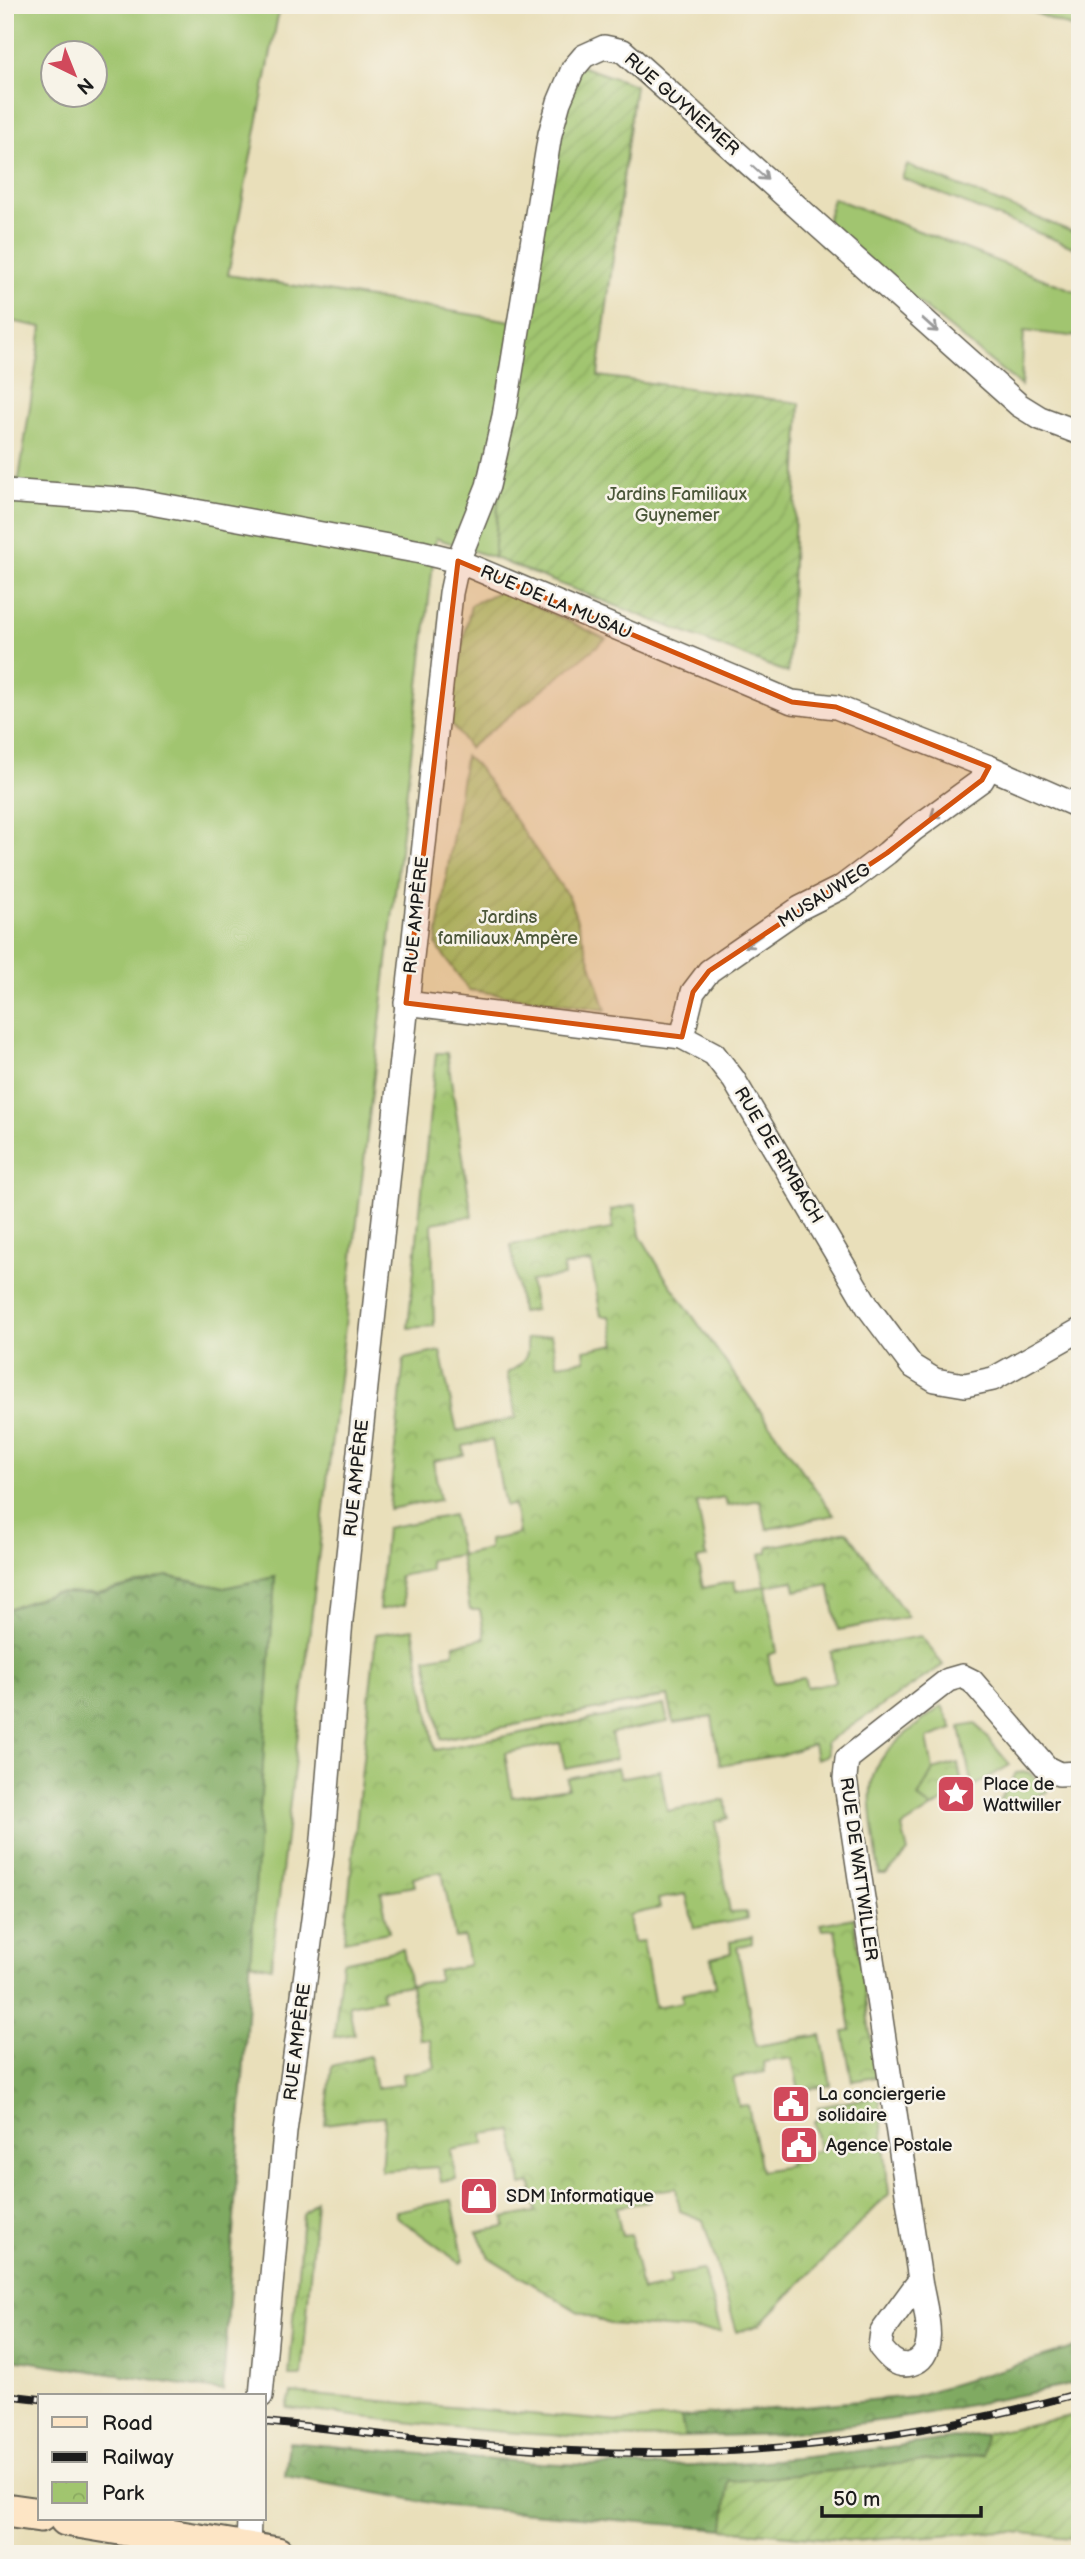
<svg xmlns="http://www.w3.org/2000/svg" width="1085" height="2559" font-family="'Balsamiq Sans',sans-serif">
  <style>
    .grass { fill: #a1c56f; stroke: #5e7046; stroke-width: 2; fill-rule: evenodd }
    .forest { fill: url(#forest-crowns); stroke: #4e633f; stroke-width: 2 }
    .park { fill: url(#park-crowns); stroke: #5e7046; stroke-width: 2 }
    .garden { fill: url(#garden-furrows); stroke: #5e7046; stroke-width: 2 }
    .lines { fill: none; stroke-linecap: round; stroke-linejoin: round }
    .street-casing { stroke: #646053; stroke-width: 26 }
    .secondary-casing { stroke: #646053; stroke-width: 37 }
    .street { stroke: #fff; stroke-width: 23 }
    .secondary { stroke: #fde5c5; stroke-width: 33 }
    .rail-casing { stroke: #1c1c1c; stroke-width: 8 }
    .rail { stroke: #f7f3e8; stroke-width: 5; stroke-dasharray: 16; stroke-linecap: butt }
    .oneway { stroke: #999 }
    .marked { fill: #d4530e; fill-opacity: 0.2; stroke: #d4530e; stroke-width: 5; stroke-linejoin: round }
    .labels { text-anchor: middle; stroke-width: 5; stroke-linejoin: round; paint-order: stroke }
    .street-label { font-size: 18px; fill: #1c1c1c; stroke: #f7f3e8 }
    .park-label { font-size: 18px; fill: #4b5739; stroke: #f7f3e8 }
    .poi-label { font-size: 18px; fill: #1c1c1c; stroke: #f7f3e8; text-anchor: start }
  </style>
  <defs>
    <pattern id="forest-crowns" width="20" height="18" patternUnits="userSpaceOnUse" patternTransform="scale(1.75)"><rect width="20" height="18" fill="#80aa62"/><path d="M2 6a3 3 0 1 1 6 0M12 15a3 3 0 1 1 6 0" fill="none" stroke="#688a50"/></pattern>
    <pattern id="park-crowns" width="20" height="18" patternUnits="userSpaceOnUse" patternTransform="scale(1.75)"><rect width="20" height="18" fill="#a1c56f"/><path d="M2 6a3 3 0 1 1 6 0M12 15a3 3 0 1 1 6 0" fill="none" stroke="#8aa960"/></pattern>
    <pattern id="garden-furrows" width="10" height="10" patternUnits="userSpaceOnUse" patternTransform="scale(1.75)"><rect width="10" height="10" fill="#a1c56f"/><path d="M-1 1l2-2M0 10L10 0M9 11l2-2" fill="none" stroke="#8aa960"/></pattern>
  </defs>
  <rect width="100%" height="100%" fill="#f7f3e8"/>
  <filter id="ink" filterUnits="userSpaceOnUse"><feTurbulence type="fractalNoise" baseFrequency=".0143" numOctaves="2"/><feDisplacementMap in="SourceGraphic" scale="14" xChannelSelector="R" yChannelSelector="G"/><feConvolveMatrix kernelMatrix="1 2 1 2 8 2 1 2 1" color-interpolation-filters="sRGB"/></filter>
  <filter id="wash" filterUnits="userSpaceOnUse"><feTurbulence type="fractalNoise" baseFrequency=".00686" numOctaves="4" result="noise"/><feDisplacementMap in="SourceGraphic" scale="28" xChannelSelector="R" yChannelSelector="G"/><feGaussianBlur stdDeviation="1.57" result="paint"/><feColorMatrix in="noise" values="0 0 0 0 0 0 0 0 0 0 0 0 0 0 0 0 0 1.4 0 .05"/><feComposite in="paint" operator="in"/></filter>
  <g filter="url(#wash)">
    <rect width="100%" height="100%" fill="#e9dfba"/>
    <g class="grass">
      <path d="M5,5h275l-52,270 284,46 -18,237 -58,-20 -165,1429 -21,-5 25,-385 -51,11 -57,-12 -69,18 -44,-1 -49,17v-1131h14l23,-152 -37,-7zM52,52h42v42h-42z"/>
      <polygon points="1016,5 1080,5 1080,31"/>
      <polygon points="907,165 1080,235 1080,250 902,178"/>
      <polygon points="833,198 1080,293 1080,337 1024,331 1021,386 891,280 821,245"/>
      <path d="M942,1706l11,23 -26,9 6,32 -15,28 14,10 -30,19 6,25 -21,22h-8c-12,-103 -24,-104 63,-168z"/>
      <polygon points="976,1724 1010,1765 972,1787 960,1727"/>
      <polygon points="1028,1772 1047,1787 1047,1792 1007,1807 999,1802 1016,1773"/>
      <path d="M291,2393l329,29 61,-5 4,20c-134,5 -266,-13 -398,-29z"/>
    </g>
    <g class="forest">
      <polygon points="167,1576 224,1588 275,1577 223,2391 5,2358 5,1610 54,1593 98,1594"/>
      <polygon points="1080,2346 1080,2381 1061,2387 908,2417 779,2434 685,2437 681,2417 914,2396"/>
      <path d="M985,2434l-1,21 -255,27 -5,47 -276,-23 -163,-30 4,-34c135,12 271,28 407,23 97,-3 193,-18 289,-31z"/>
    </g>
    <g class="park">
      <polygon points="436,1053 447,1053 472,1216 432,1223 434,1326 408,1328"/>
      <path d="M636,1205l4,30 25,42 169,238 -67,14 -7,-29 -33,6 -2,-9 -28,5 10,55 -10,2 6,29 31,-7 2,10 29,-5 -5,-32 8,-2v-5l79,-16 61,86 -70,13 -9,-46 -34,7 -2,-10 -27,5 11,66 -9,3 5,28 31,-5 3,9 28,-5 -4,-30 90,-16 22,29 -117,78 2,12 -12,4 -3,-15 -32,11 -61,10 -8,-48 -38,6 -6,-27 -227,43 -15,-81 28,-5v-8l31,-7 -5,-28h-10l-10,-55 -31,5 1,10 -31,6 6,29 -26,5 7,-82 67,-13 8,40 28,-6v-9l30,-6 -5,-29 -9,1 -13,-66 -29,6 1,9 -31,6 7,39 -51,9 15,-150 36,-8 17,80 59,-13 -9,-45c15,-8 24,-16 19,-34l25,-4 6,29 28,-4 -1,-10 32,-6 -6,-28h-9l-10,-54 -28,4 1,10 -34,5 5,29 -14,2 -10,-67 102,-16 -2,-19z"/>
      <polygon points="413,1629 435,1750 664,1705 668,1722 611,1733 616,1759 565,1769 560,1743 505,1753 512,1797 568,1788 567,1778 617,1768 620,1778 660,1770 667,1811 725,1800 728,1818 715,1822 730,1913 746,1912 747,1919 694,1928 686,1894 658,1899 660,1908 629,1915 633,1942 643,1941 655,2007 683,2002 682,1993 716,1987 711,1958 731,1953 730,1941 752,1937 752,1943 737,1947 756,2046 821,2035 831,2085 799,2091 792,2058 764,2062 765,2072 733,2078 739,2106 748,2105 761,2171 789,2166 788,2156 819,2151 814,2121 820,2118 818,2107 879,2096 889,2194 759,2325 737,2332 703,2220 680,2211 676,2188 647,2192 648,2202 616,2207 622,2236 631,2235 642,2291 670,2285 669,2276 703,2270 721,2332 609,2324 577,2311 490,2258 477,2232 505,2227 504,2218 536,2212 531,2183 522,2185 512,2130 483,2134 484,2144 451,2150 456,2179 441,2181 438,2167 381,2171 385,2116 325,2124 332,2066 369,2056 376,2088 404,2084 403,2074 435,2068 430,2040 420,2040 410,1985 381,1990 383,1999 349,2005 354,2034 334,2037 342,1962 403,1949 410,1985 438,1980 438,1971 469,1965 464,1937 455,1938 442,1872 413,1877 415,1886 381,1892 389,1932 344,1941 376,1634"/>
      <polygon points="958,1763 963,1791 932,1808 918,1798 933,1770"/>
      <polygon points="854,1918 876,2077 852,2081 843,2031 851,2030 835,1929 822,1930 820,1924"/>
      <polygon points="452,2200 464,2261 460,2263 396,2216 396,2211"/>
      <polygon points="316,2201 302,2376 289,2376 303,2214"/>
    </g>
    <g class="garden">
      <polygon points="566,61 635,85 598,376 800,403 788,673 494,558 512,321"/>
      <polygon points="502,590 606,639 469,748 447,717 471,605"/>
      <polygon points="465,756 478,767 570,899 606,1010 469,990 436,945"/>
      <polygon points="1080,2414 1080,2539 1003,2531 853,2541 724,2529 729,2482 983,2455 985,2434"/>
    </g>
  </g>
  <g filter="url(#ink)">
    <g class="lines">
      <g class="street-casing">
        <g id="street">
          <polyline points="5,491 134,500 421,552 458,561 792,702 836,707 989,767 1080,807"/>
          <polyline points="406,1003 682,1037 714,1054 734,1080 868,1307 912,1366 935,1380 965,1385 993,1379 1080,1330"/>
          <polyline points="682,1037 693,992 709,971 800,908 842,887 887,853 913,830 982,780 989,767"/>
          <path d="M920,2280c3,22 22,76 -9,84 -14,4 -23,-7 -31,-17l2,-15 38,-52 -75,-502 2,-19 101,-79 14,-4 10,5 75,87 12,6 21,-1"/>
          <polyline points="261,2396 285,2132 322,1851 341,1620 451,593 458,561 488,486 504,416 550,134 559,102 573,69 584,56 604,47 623,51 1019,405 1040,418 1080,433"/>
          <polyline points="248,2548 249,2519"/>
        </g>
      </g>
      <g class="secondary-casing">
        <g id="secondary">
          <polyline points="5,2510 40,2515"/>
          <polyline points="66,2519 277,2554"/>
        </g>
      </g>
      <use href="#street" class="street"/>
      <use href="#secondary" class="secondary"/>
      <g class="rail-casing">
        <g id="rail">
          <polyline points="5,2395 40,2399"/>
          <path d="M264,2422c102,10 204,24 307,29 171,9 343,-12 509,-58"/>
        </g>
      </g>
      <use href="#rail" class="rail"/>
    </g>
    <defs><path id="oneway-shaft" d="M-6 0H5M1.5-3L5.5 0L1.5 3" fill="none" stroke-width="1.6" stroke-linecap="round" stroke-linejoin="round" transform="scale(1.75)"/></defs>
    <g class="oneway">
      <use href="#oneway-shaft" transform="translate(760 173) rotate(42)"/>
      <use href="#oneway-shaft" transform="translate(930 325) rotate(42)"/>
      <use href="#oneway-shaft" transform="translate(939 811) rotate(144)"/>
      <use href="#oneway-shaft" transform="translate(753 941) rotate(145)"/>
    </g>
  </g>
  <path class="marked" d="M458,561l334,141 44,5 153,60 -7,13 -95,73 -178,118 -16,21 -11,45 -276,-34z"/>
  <defs>
    <g id="sight-square" transform="scale(2.0125)"><rect x="-9" y="-9" width="18" height="18" rx="4" fill="#d1495b" stroke="#f7f3e8"/><path d="M0-6L1.8-2.2L6-1.7L2.9 1.2L3.7 5.4L0 3.3L-3.7 5.4L-2.9 1.2L-6-1.7L-1.8-2.2Z" fill="#fff"/></g>
    <g id="civic-square" transform="scale(2.0125)"><rect x="-9" y="-9" width="18" height="18" rx="4" fill="#d1495b" stroke="#f7f3e8"/><path d="M-.6-6.5H3V-4.5H.6V-3L4-1V1h2V6H-6V1h2V-1L-.6-3ZM-1.2 2.5V6h2.4V2.5Z" fill="#fff"/></g>
    <g id="shop-square" transform="scale(2.0125)"><rect x="-9" y="-9" width="18" height="18" rx="4" fill="#d1495b" stroke="#f7f3e8"/><path d="M-5-2.5h2.3a2.7 3.5 0 0 1 5.4 0H5L5.5 6h-11ZM-1.5-2.5h3a1.5 2.3 0 0 0-3 0Z" fill="#fff"/></g>
  </defs>
  <g fill-rule="evenodd">
    <use href="#sight-square" x="956" y="1794"/>
    <use href="#civic-square" x="791" y="2104"/>
    <use href="#civic-square" x="799" y="2145"/>
    <use href="#shop-square" x="479" y="2196"/>
  </g>
  <g class="labels">
    <g class="street-label">
      <text transform="translate(682 104) rotate(41)" y="6">RUE GUYNEMER</text>
      <text transform="translate(556 602) rotate(23)" y="6">RUE DE LA MUSAU</text>
      <text transform="translate(824 895) rotate(-32)" y="6">MUSAUWEG</text>
      <text transform="translate(416 915) rotate(-84)" y="6">RUE AMPÈRE</text>
      <text transform="translate(779 1155) rotate(59)" y="6">RUE DE RIMBACH</text>
      <text transform="translate(356 1478) rotate(-84)" y="6">RUE AMPÈRE</text>
      <text transform="translate(859 1869) rotate(82)" y="6">RUE DE WATTWILLER</text>
      <text transform="translate(297 2042) rotate(-83)" y="6">RUE AMPÈRE</text>
    </g>
    <g class="park-label">
      <text x="677" y="500">Jardins Familiaux<tspan x="677" dy="21">Guynemer</tspan></text>
      <text x="508" y="923">Jardins<tspan x="508" dy="21">familiaux Ampère</tspan></text>
    </g>
    <g class="poi-label">
      <text x="983" y="1790">Place de<tspan x="983" dy="21">Wattwiller</tspan></text>
      <text x="818" y="2100">La conciergerie<tspan x="818" dy="21">solidaire</tspan></text>
      <text x="826" y="2151">Agence Postale</text>
      <text x="506" y="2202">SDM Informatique</text>
    </g>
  </g>
  <rect width="1085" height="2559" fill="none" stroke="#f7f3e8" stroke-width="28"/>
  <rect x="38" y="2394" width="228" height="126" fill="#f7f3e8" stroke="#9f9d96" stroke-width="2"/>
  <rect x="52" y="2417" width="35" height="10" fill="#fde5c5" stroke="#9f9d96" stroke-width="2"/>
  <text x="102" y="2430" font-size="21" fill="#1c1c1c">Road</text>
  <rect x="52" y="2452" width="35" height="10" fill="#1c1c1c" stroke="#9f9d96" stroke-width="2"/>
  <text x="102" y="2464" font-size="21" fill="#1c1c1c">Railway</text>
  <rect x="52" y="2482" width="35" height="21" fill="url(#park-crowns)" stroke="#9f9d96" stroke-width="2"/>
  <text x="102" y="2500" font-size="21" fill="#1c1c1c">Park</text>
  <g transform="translate(74 74) rotate(137)"><circle r="33" fill="#f7f3e8" stroke="#9f9d96" stroke-width="2"/>
  <path d="M0-5L12 26L0 18L-12 26Z" fill="#d1495b"/>
  <text y="-10" font-size="19" font-weight="bold" text-anchor="middle" fill="#1c1c1c">N</text>
  </g>
  <path d="M822 2506v10h159v-10" fill="none" stroke="#1c1c1c" stroke-width="3.5"/>
  <text x="833" y="2506" font-size="21" fill="#1c1c1c" stroke="#f7f3e8" stroke-width="5" paint-order="stroke">50 m</text>
</svg>
